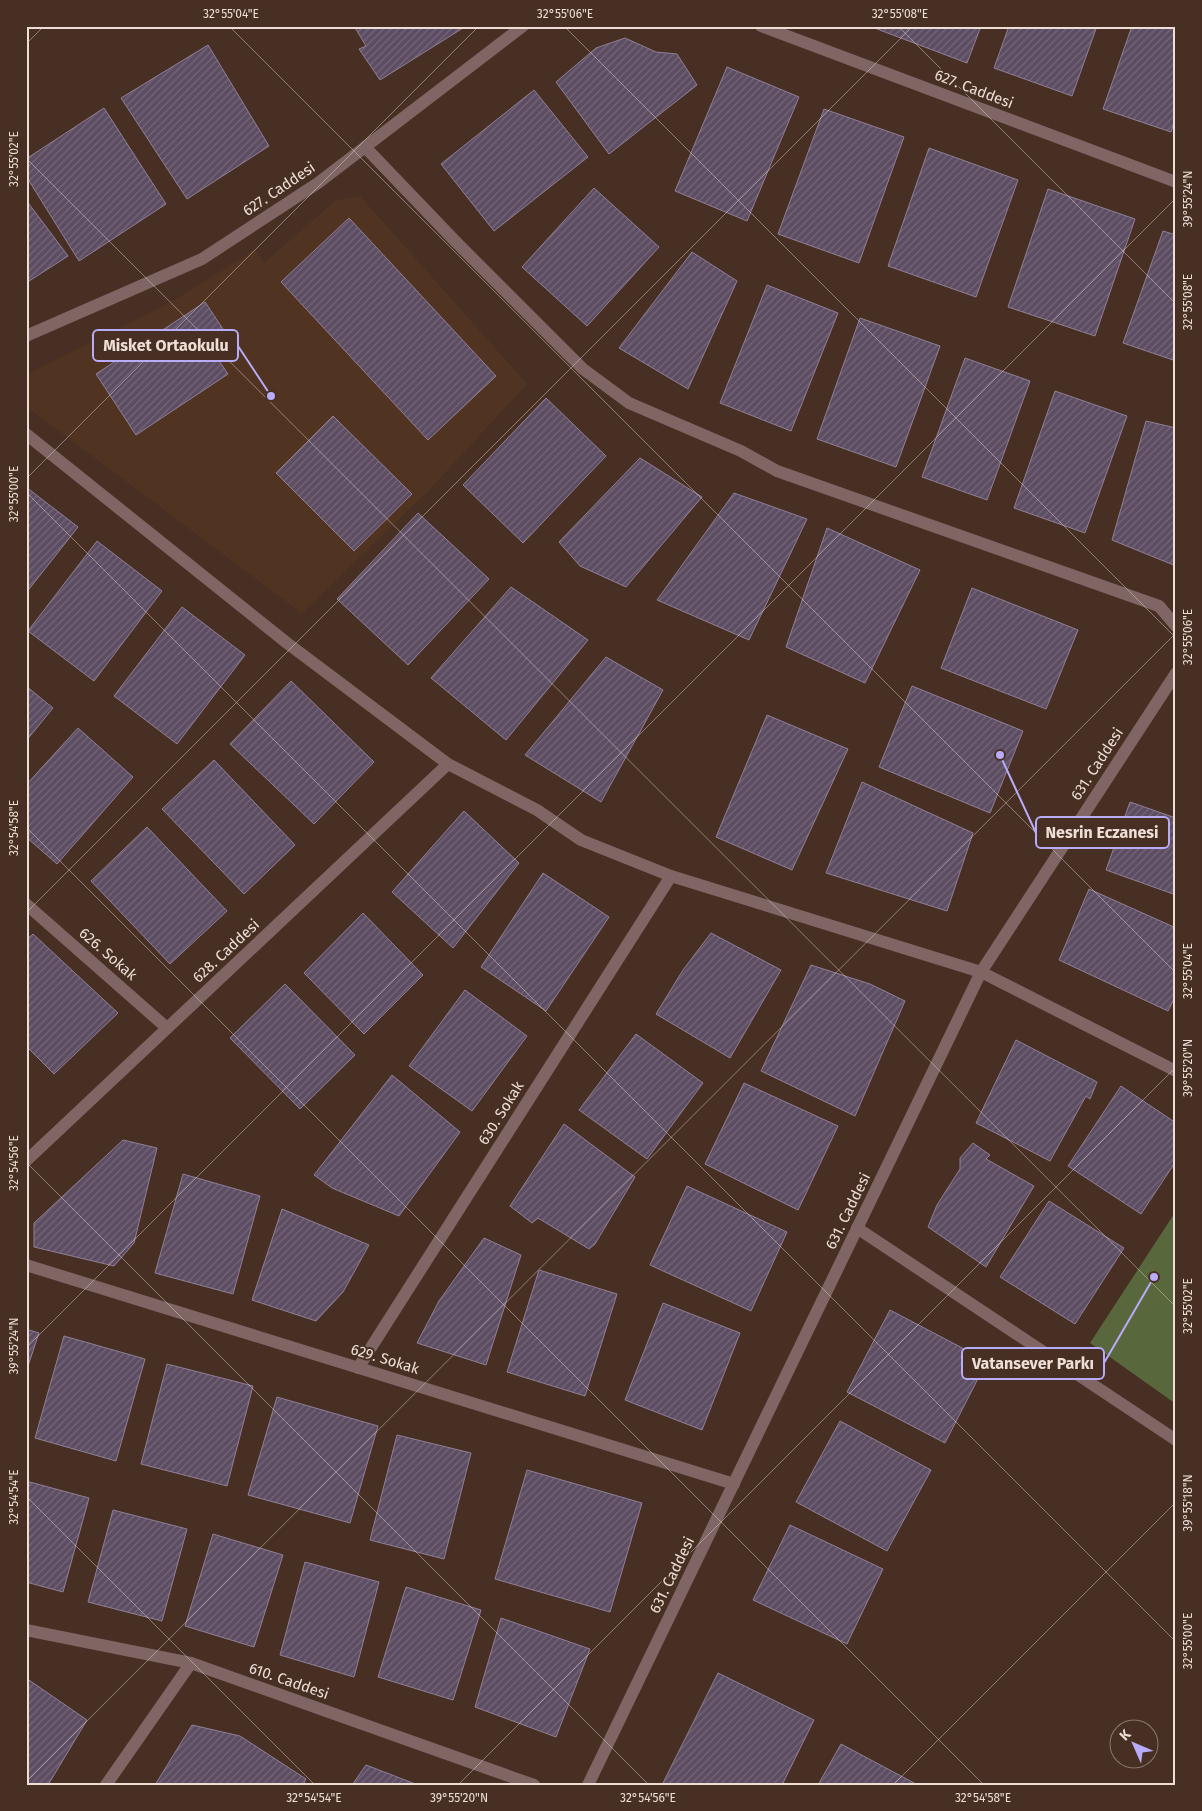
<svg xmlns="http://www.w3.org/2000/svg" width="1202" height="1811" font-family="'Fira Sans',sans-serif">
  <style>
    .built { fill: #513322 }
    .park { fill: #59673c }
    .building { fill: url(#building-hatch); stroke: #907f97 }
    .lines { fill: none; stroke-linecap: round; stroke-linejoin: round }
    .minor { stroke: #7f6564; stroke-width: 12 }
    .ticks { fill: none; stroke: #eeded6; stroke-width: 1; stroke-opacity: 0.45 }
    .labels { text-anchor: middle; stroke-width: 4; stroke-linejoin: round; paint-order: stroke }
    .street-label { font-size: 15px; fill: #eeded6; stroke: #473023 }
    .leader { fill: none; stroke: #b8abf7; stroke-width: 2 }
    .callout-dot { fill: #b8abf7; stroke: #473023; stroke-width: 2 }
    .callout { fill: #473023; stroke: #b8abf7; stroke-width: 2 }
    .callout-label { font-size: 16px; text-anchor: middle; font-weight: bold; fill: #eeded6 }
    .neatline { fill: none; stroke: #eeded6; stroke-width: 2 }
    .ticks-label { font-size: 12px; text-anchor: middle; fill: #eeded6 }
  </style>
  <defs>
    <pattern id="building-hatch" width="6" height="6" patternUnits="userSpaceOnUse" patternTransform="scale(1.25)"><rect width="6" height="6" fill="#5d4d63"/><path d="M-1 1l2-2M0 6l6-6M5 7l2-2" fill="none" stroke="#756679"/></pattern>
  </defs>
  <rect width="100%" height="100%" fill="#473023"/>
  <polygon class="built" points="360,196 527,384 429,490 302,613 26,406 27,374 168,304 255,250 264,263 335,201"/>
  <polygon class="park" points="1176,1211 1176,1404 1090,1343"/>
  <g class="building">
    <polygon points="354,26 462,26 463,28 380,80 359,49 366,46"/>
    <polygon points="878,26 981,26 967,63 877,29"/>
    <polygon points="1009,26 1097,26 1072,96 994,68"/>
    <polygon points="1132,26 1176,26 1176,117 1171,132 1103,109"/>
    <polygon points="625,38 656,52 677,54 697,85 609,154 556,82 596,48"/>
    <polygon points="208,45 269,146 187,199 121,98"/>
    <polygon points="727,67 799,97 747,221 675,191"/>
    <polygon points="534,90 588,157 494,231 441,164"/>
    <polygon points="104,108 166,204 79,261 26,176 26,159"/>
    <polygon points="824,109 904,137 859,263 778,234"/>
    <polygon points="929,148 1018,180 976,297 888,266"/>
    <polygon points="594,188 659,247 587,326 522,267"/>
    <polygon points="1048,189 1135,219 1095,336 1008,307"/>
    <polygon points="26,200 68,256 26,283"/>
    <polygon points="349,218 496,376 428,440 281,282"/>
    <polygon points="1163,231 1176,235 1176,361 1123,343"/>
    <polygon points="692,252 737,281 688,389 619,348"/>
    <polygon points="767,285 838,313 791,431 720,403"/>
    <polygon points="205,302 231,341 213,352 228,374 136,435 96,374"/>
    <polygon points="860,318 940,346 896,467 817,439"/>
    <polygon points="965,358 1030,381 987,500 922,477"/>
    <polygon points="1055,391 1127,416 1085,533 1014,508"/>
    <polygon points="546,398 606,456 523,543 463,485"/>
    <polygon points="333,416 412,494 354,551 276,473"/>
    <polygon points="1146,421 1176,428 1176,566 1112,540"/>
    <polygon points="640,458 702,497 626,587 580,566 559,542"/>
    <polygon points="26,487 78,527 26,593"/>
    <polygon points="734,493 807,519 749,640 657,600"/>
    <polygon points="418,513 489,579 408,665 337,599"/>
    <polygon points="827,528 920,570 865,683 786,647"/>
    <polygon points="97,541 162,591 94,681 28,631"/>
    <polygon points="511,587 588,640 506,740 431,678"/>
    <polygon points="972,588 1078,630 1046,709 941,668"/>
    <polygon points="182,607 245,655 177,744 114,696"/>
    <polygon points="606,657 663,690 601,802 525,755"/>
    <polygon points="291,681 374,762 314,824 230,744"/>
    <polygon points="26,686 53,708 26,741"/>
    <polygon points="912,686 1023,731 990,813 879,767"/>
    <polygon points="767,715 848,749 792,870 716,837"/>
    <polygon points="78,728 133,777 57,864 26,837 26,785"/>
    <polygon points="214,760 295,845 244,894 162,809"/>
    <polygon points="862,782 973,833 947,911 826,873"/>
    <polygon points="1130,802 1176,818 1176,895 1106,870"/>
    <polygon points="464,811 519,863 453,948 392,892"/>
    <polygon points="147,827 227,911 170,964 91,881"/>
    <polygon points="543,873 609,917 546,1011 481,967"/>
    <polygon points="1089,889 1176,928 1176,995 1168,1011 1059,960"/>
    <polygon points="363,913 423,975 364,1034 304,973"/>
    <polygon points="711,933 781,970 730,1058 656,1014 683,970"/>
    <polygon points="33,934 118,1013 54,1074 26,1046 26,940"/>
    <polygon points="811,965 870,984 905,1001 855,1116 761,1071"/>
    <polygon points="285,984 355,1055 300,1109 230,1038"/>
    <polygon points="465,990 527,1036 472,1111 409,1066"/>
    <polygon points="636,1034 703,1083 647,1159 579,1110"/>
    <polygon points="1016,1040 1097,1082 1090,1099 1086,1096 1050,1161 976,1123"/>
    <polygon points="392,1075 460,1132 399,1216 332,1188 314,1175"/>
    <polygon points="744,1083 838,1126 798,1210 705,1164"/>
    <polygon points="1121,1086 1176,1123 1176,1161 1141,1214 1068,1166"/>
    <polygon points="564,1124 635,1177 595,1244 589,1249 538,1218 532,1223 510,1206"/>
    <polygon points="123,1140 157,1148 134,1243 114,1266 34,1247 34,1223"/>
    <polygon points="973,1143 990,1155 986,1159 1034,1186 986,1267 928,1227 937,1205 960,1169 960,1158"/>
    <polygon points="183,1174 260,1196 233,1294 155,1273"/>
    <polygon points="687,1186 787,1232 751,1311 650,1265"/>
    <polygon points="1049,1201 1124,1248 1075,1324 1000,1277"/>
    <polygon points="282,1209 369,1245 343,1292 316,1321 252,1300"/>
    <polygon points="484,1238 521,1255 486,1365 417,1343 439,1301"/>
    <polygon points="539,1270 617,1294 585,1396 507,1372"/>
    <polygon points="663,1303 740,1333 702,1430 625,1400"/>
    <polygon points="890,1310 987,1361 945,1443 847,1392"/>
    <polygon points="26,1329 39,1333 26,1372"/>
    <polygon points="64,1336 145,1359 116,1461 35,1438"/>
    <polygon points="167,1364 253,1386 227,1486 141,1464"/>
    <polygon points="277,1397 378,1426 350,1523 248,1495"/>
    <polygon points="840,1421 931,1470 887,1551 796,1502"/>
    <polygon points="397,1435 471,1453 444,1559 370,1540"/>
    <polygon points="527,1470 642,1503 610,1612 495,1579"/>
    <polygon points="26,1481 89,1498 63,1592 26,1582"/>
    <polygon points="113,1510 187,1529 162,1621 88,1602"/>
    <polygon points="790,1525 883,1569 847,1644 753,1600"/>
    <polygon points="213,1534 283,1555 254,1647 185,1626"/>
    <polygon points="305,1562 379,1582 354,1677 280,1655"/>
    <polygon points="406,1587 481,1610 453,1700 378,1677"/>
    <polygon points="501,1618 590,1649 556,1737 475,1707"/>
    <polygon points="718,1673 814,1720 782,1785 662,1785"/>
    <polygon points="26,1678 87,1720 48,1785 26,1785"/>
    <polygon points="192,1725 240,1736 306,1779 303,1785 155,1785"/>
    <polygon points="841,1744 916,1784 916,1785 818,1785"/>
    <polygon points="366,1765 418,1785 352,1785"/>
  </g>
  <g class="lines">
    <g class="minor">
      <polyline points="761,26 1176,182"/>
      <polyline points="365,147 455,241 583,369 629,403 741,451 777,471 1159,606 1176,626"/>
      <polyline points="26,336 202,259 318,183 523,26"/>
      <polyline points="26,434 287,643 448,764 537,810 581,840 671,876 981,972 1176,1071"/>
      <polyline points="26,904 167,1028"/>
      <polyline points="26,1161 448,764"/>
      <polyline points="857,1228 1176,1440"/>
      <polyline points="26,1265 734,1484"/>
      <polyline points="358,1368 671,876"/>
      <polyline points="26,1630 191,1663 534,1785"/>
      <polyline points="106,1785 191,1663"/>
      <polyline points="588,1785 981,972 1176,673"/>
    </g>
  </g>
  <path class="ticks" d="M229,26l947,947M564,26l612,612M898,26l278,278M26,44l18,-18M26,158l1150,1149M26,479l453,-453M26,492l1150,1150M26,827l958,958M26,913l887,-887M26,1162l623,623M26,1348l1150,-1150M26,1496l289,289M26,1782l1150,-1149M458,1785l718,-718M893,1785l283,-283"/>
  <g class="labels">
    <g class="street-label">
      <text transform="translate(974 89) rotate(21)" y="5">627. Caddesi</text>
      <text transform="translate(279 189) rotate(-34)" y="5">627. Caddesi</text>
      <text transform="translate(1097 764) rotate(-57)" y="5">631. Caddesi</text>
      <text transform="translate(226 951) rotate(-43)" y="5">628. Caddesi</text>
      <text transform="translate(108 954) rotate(41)" y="5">626. Sokak</text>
      <text transform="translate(501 1113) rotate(-58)" y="5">630. Sokak</text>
      <text transform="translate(848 1211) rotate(-64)" y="5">631. Caddesi</text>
      <text transform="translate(385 1359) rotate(17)" y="5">629. Sokak</text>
      <text transform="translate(672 1575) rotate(-64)" y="5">631. Caddesi</text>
      <text transform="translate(289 1681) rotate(19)" y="5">610. Caddesi</text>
    </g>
  </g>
  <path class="leader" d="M271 396L238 346M1000 755L1036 833M1154 1277L1104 1363"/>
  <g class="callout-dot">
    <circle cx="271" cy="396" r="5"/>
    <circle cx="1000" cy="755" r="5"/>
    <circle cx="1154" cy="1277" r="5"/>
  </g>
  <g class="callout">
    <rect x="93" y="330" width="145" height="31" rx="5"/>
    <rect x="1036" y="817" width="133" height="31" rx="5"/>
    <rect x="962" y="1348" width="142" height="31" rx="5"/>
  </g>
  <g class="callout-label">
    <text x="166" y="351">Misket Ortaokulu</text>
    <text x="1102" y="838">Nesrin Eczanesi</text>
    <text x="1033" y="1369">Vatansever Parkı</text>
  </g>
  <rect width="1202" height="1811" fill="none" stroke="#473023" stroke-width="55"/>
  <g transform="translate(1134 1744) rotate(315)"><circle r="24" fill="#473023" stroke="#8a766b"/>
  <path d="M0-4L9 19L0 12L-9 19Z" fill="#b8abf7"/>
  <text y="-8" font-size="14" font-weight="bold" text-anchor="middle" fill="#eeded6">K</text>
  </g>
  <rect x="28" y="28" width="1146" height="1756" class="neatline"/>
  <g class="ticks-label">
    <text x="231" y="18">32°55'04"E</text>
    <text x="565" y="18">32°55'06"E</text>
    <text x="900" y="18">32°55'08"E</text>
    <text transform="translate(14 159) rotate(-90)" y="4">32°55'02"E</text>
    <text transform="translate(1188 199) rotate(-90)" y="4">39°55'24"N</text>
    <text transform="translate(1188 302) rotate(-90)" y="4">32°55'08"E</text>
    <text transform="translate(14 494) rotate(-90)" y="4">32°55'00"E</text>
    <text transform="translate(1188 637) rotate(-90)" y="4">32°55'06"E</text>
    <text transform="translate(14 828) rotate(-90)" y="4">32°54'58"E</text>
    <text transform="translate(1188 971) rotate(-90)" y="4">32°55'04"E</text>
    <text transform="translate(1188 1068) rotate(-90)" y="4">39°55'20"N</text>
    <text transform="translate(14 1163) rotate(-90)" y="4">32°54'56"E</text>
    <text transform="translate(1188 1306) rotate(-90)" y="4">32°55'02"E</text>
    <text transform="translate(14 1346) rotate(-90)" y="4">39°55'24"N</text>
    <text transform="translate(14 1497) rotate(-90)" y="4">32°54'54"E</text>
    <text transform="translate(1188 1503) rotate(-90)" y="4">39°55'18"N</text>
    <text transform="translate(1188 1641) rotate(-90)" y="4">32°55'00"E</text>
    <text x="314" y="1802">32°54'54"E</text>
    <text x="459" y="1802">39°55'20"N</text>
    <text x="648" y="1802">32°54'56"E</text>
    <text x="983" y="1802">32°54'58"E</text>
  </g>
</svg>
